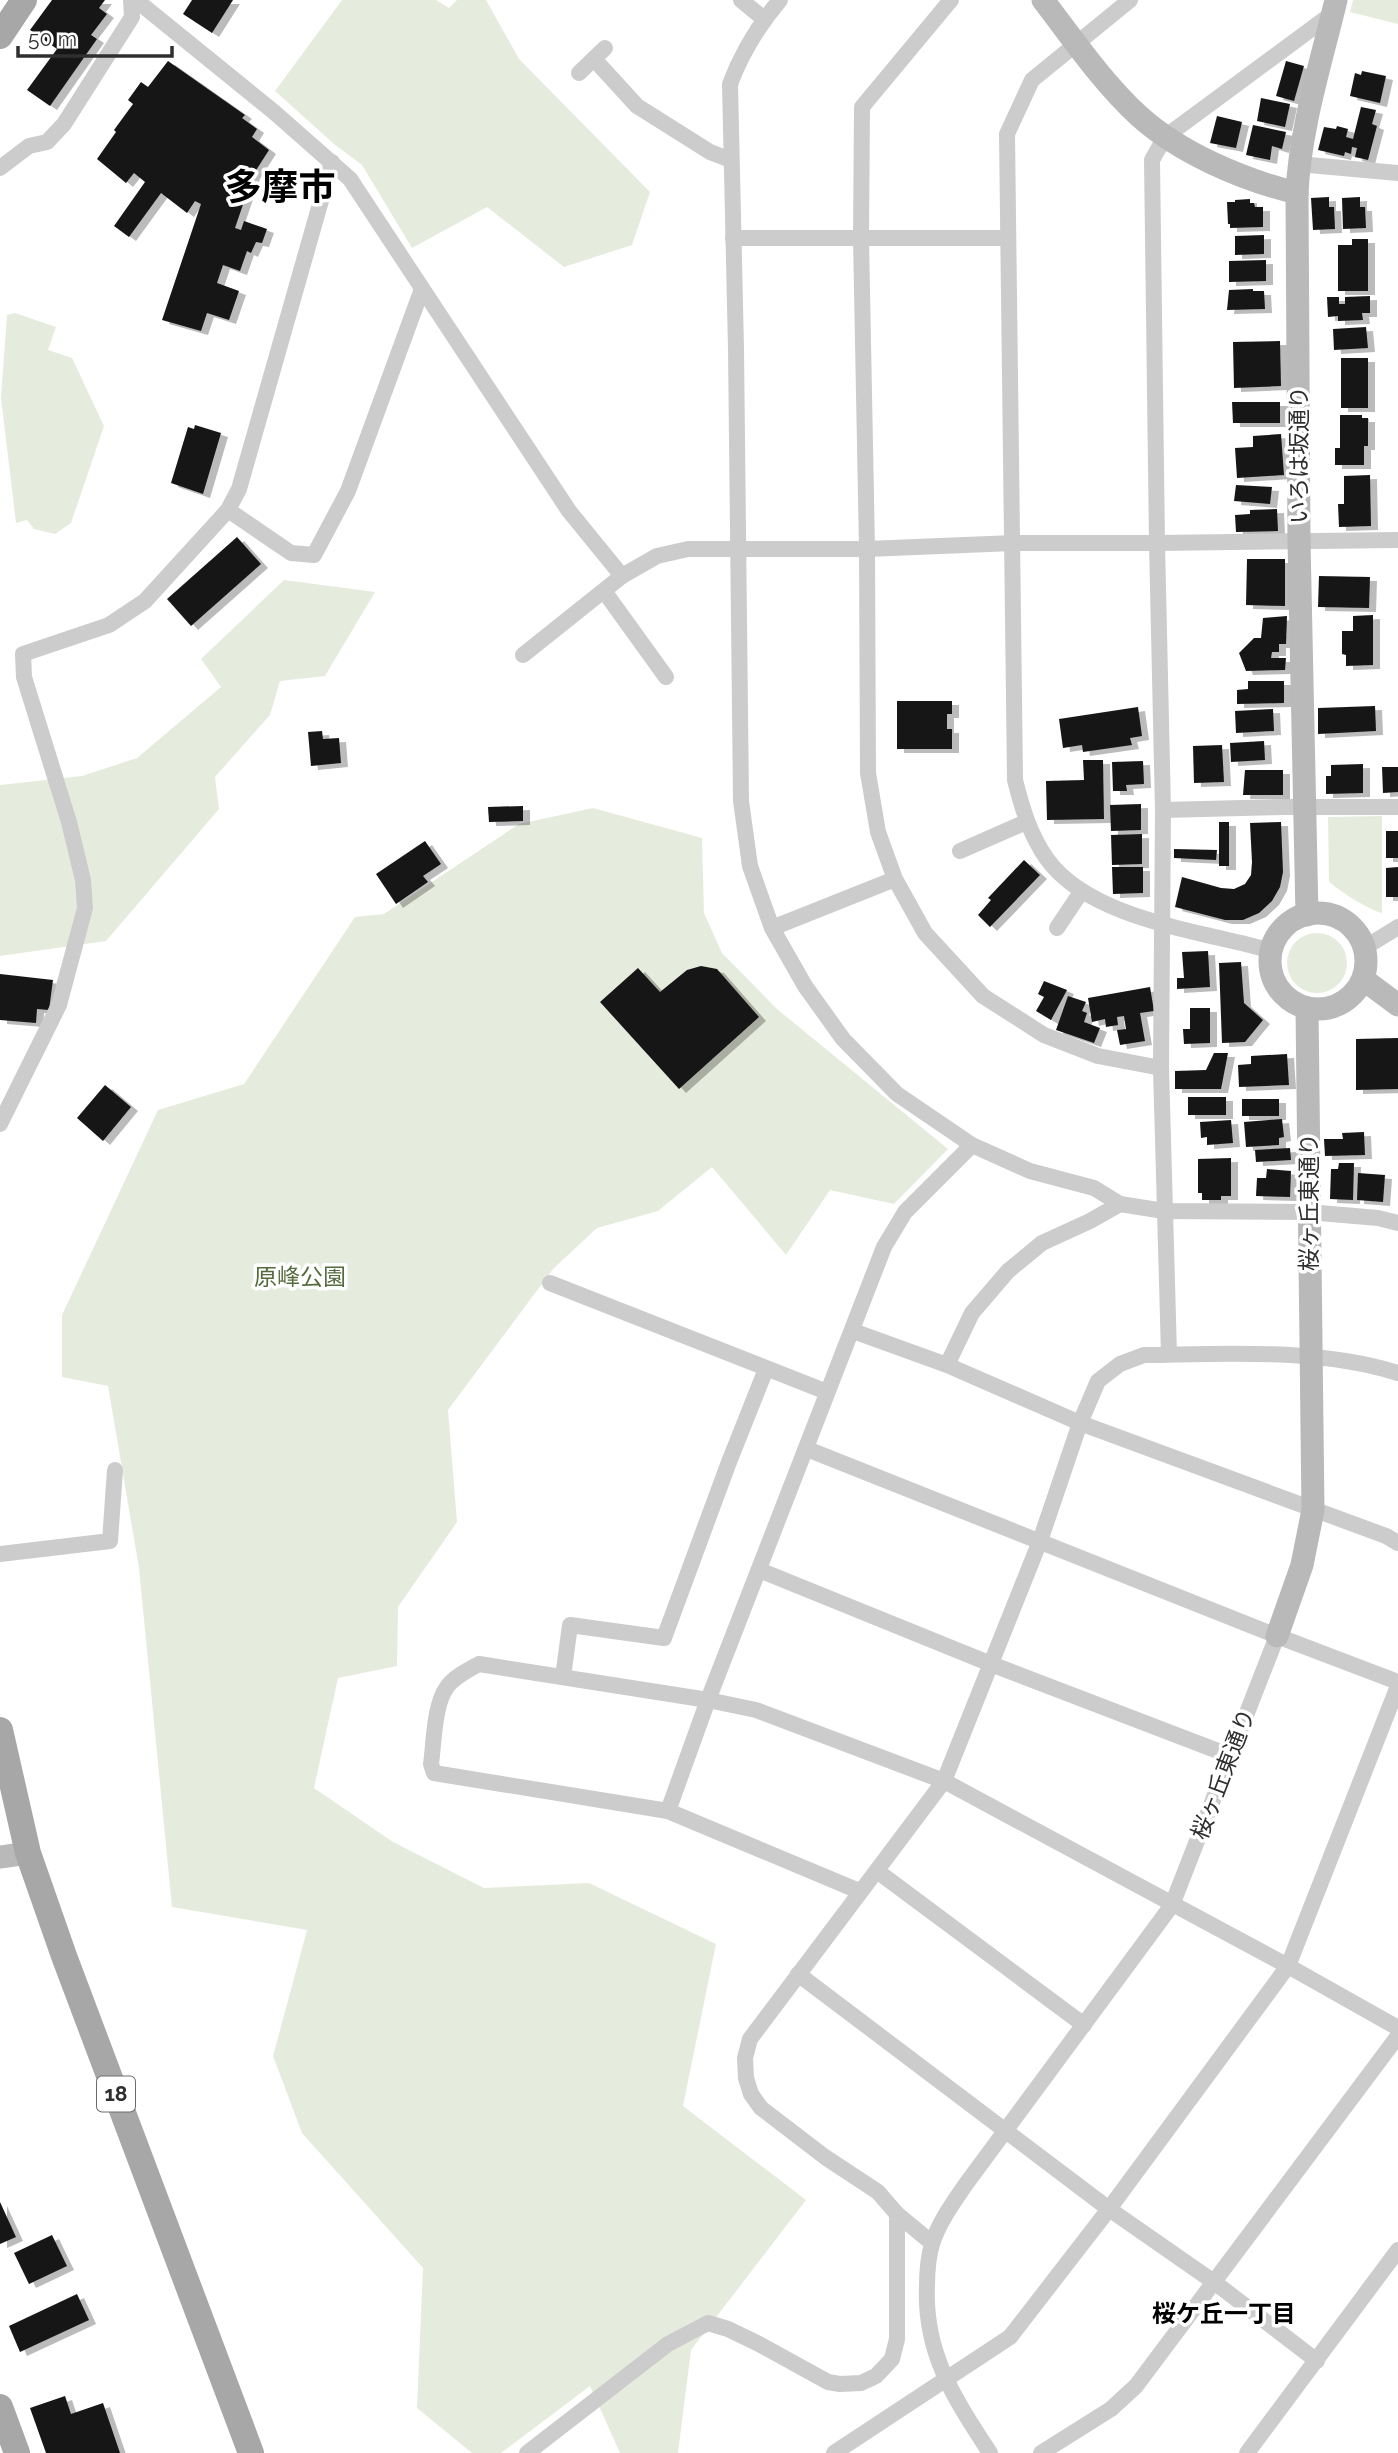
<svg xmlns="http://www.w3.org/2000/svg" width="1398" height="2453" font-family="Raleway,'Noto Sans JP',sans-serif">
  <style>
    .green { fill: #e6ecdd }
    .building { fill: #161616; filter: url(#shadow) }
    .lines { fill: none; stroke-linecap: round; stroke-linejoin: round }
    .street { stroke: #ccc; stroke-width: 16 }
    .secondary { stroke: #b9b9b9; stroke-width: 23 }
    .primary { stroke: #a7a7a7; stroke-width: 26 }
    .labels { text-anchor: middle; stroke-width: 7; stroke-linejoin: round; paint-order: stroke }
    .shield { fill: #fff; stroke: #6d6d6d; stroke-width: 2 }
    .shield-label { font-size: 21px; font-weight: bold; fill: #2f2f2f }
    .street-label { font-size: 23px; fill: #2f2f2f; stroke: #fff }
    .park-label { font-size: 23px; fill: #546b3c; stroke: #fff }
    .neighbourhood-label { font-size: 24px; font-weight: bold; fill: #000; stroke: #fff }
    .town-label { font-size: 37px; font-weight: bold; fill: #000; stroke: #fff }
  </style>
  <defs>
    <filter id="shadow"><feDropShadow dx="7" dy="4" stdDeviation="0" flood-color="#0004"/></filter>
  </defs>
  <rect width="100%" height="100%" fill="#fff"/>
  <g class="green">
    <polygon points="342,0 436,0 449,8 457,0 486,0 519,59 650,192 632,245 564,267 487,207 412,248 362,165 334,144 275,91"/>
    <polygon points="1353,0 1398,0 1398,24 1350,12"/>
    <polygon points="15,313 56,327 48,350 72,358 104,426 71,523 55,534 34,529 27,520 16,523 1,398 7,315"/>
    <polygon points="284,580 375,592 325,676 280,681 270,715 215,777 219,809 106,941 0,956 0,785 82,776 137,758 221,687 201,659"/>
    <polygon points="593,808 702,838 704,913 722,953 777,1009 948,1149 894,1204 830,1190 786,1255 712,1167 658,1211 597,1228 553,1269 448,1410 457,1522 398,1607 397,1666 338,1678 314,1788 393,1842 484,1888 589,1883 716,1944 683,2106 806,2200 691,2350 678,2453 620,2453 590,2386 501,2453 472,2453 417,2408 423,2268 302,2133 273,2056 307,1930 172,1907 139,1568 108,1386 62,1377 62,1315 158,1110 244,1084 355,917 384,914 519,824"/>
    <path d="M1382,816v97c-11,-2 -47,-24 -53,-32l-1,-64z"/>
    <circle cx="1317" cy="963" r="30"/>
  </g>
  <g class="building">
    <polygon points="52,0 105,0 99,8 107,14 91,35 97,39 50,106 27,90 57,49 30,30"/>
    <polygon points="192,0 233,0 212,33 183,14"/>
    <polygon points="168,61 245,115 242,118 257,129 252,137 269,150 253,175 235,228 241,230 244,221 267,229 262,243 256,242 251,253 247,251 240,271 223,265 217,283 239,291 229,320 207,313 201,331 162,320 201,204 195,201 187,213 161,193 129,237 114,226 145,182 134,173 126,183 97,159 116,132 114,130 133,104 128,100 141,82 148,87"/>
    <polygon points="1286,61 1304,66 1294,101 1276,96"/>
    <polygon points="1362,71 1386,76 1380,103 1350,96 1355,73 1361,75"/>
    <polygon points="1261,98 1290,104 1285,127 1257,121"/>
    <polygon points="1361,107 1376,110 1372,124 1377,126 1368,160 1355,157 1357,148 1352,147 1351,154 1345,152 1344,156 1318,150 1324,127 1336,129 1337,126 1348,129 1346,137 1353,139"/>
    <polygon points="1217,116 1242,122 1236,148 1210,143"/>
    <polygon points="1253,125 1286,132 1282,149 1272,146 1270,160 1246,155"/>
    <polygon points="1329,197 1329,207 1334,207 1335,229 1313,230 1311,198"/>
    <polygon points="1360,197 1360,207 1365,207 1366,228 1343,229 1342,198"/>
    <polygon points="1250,199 1250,203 1254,203 1255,207 1263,207 1263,227 1230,228 1230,224 1228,224 1227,202 1235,202 1235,200"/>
    <polygon points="1264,235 1264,254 1235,255 1235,236"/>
    <polygon points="1352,239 1368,239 1368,291 1338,291 1338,245 1352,245"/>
    <polygon points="1266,260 1266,281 1229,282 1229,261"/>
    <polygon points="1253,289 1253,291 1264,291 1265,309 1227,310 1229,290"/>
    <polygon points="1370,296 1370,313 1362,313 1363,320 1338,321 1338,316 1328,317 1327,297 1339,297 1339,304 1345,304 1345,297"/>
    <polygon points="1366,327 1368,348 1334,350 1333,329"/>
    <polygon points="1280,341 1281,386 1234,388 1233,342"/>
    <rect x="1341" y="358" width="27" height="50"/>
    <polygon points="1232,402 1280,402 1280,423 1233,423"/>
    <polygon points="1340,415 1362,415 1362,418 1368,418 1368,446 1364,446 1364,465 1335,465 1335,448 1340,448"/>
    <polygon points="195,425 221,433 203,494 171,483 188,427 194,429"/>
    <polygon points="1281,434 1284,475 1237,478 1235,448 1253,447 1253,436"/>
    <polygon points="1370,475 1371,526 1339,527 1338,504 1344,504 1344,476"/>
    <polygon points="1236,485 1272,487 1270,504 1234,501"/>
    <polygon points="1277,509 1278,531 1236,532 1235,515 1250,514 1250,510"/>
    <polygon points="237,537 261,564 191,626 167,599"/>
    <polygon points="1247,559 1285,559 1285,606 1246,605"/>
    <polygon points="1319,576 1370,577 1369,608 1318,607"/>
    <polygon points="1373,615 1373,665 1346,666 1346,655 1342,654 1342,631 1353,631 1353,616"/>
    <polygon points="1287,616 1286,644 1279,644 1279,652 1272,652 1271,658 1286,658 1285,670 1246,671 1239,653 1254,638 1261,638 1263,618"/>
    <polygon points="1248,681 1284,681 1284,703 1237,704 1237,690 1248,689"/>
    <polygon points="897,701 952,701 952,714 947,714 947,729 952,729 952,749 897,749"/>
    <polygon points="1375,706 1376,731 1318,734 1318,708"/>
    <polygon points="1138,707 1142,736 1130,738 1132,745 1083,752 1082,745 1063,748 1059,719"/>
    <polygon points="1273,709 1274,731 1236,733 1235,711"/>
    <polygon points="322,731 323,739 339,738 341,763 311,766 308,732"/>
    <polygon points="1264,741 1265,760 1231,762 1230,743"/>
    <polygon points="1222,745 1224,782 1194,783 1193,746"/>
    <polygon points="1083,760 1103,760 1104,819 1047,820 1046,781 1084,780"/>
    <polygon points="1143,761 1144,784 1126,785 1127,791 1113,791 1112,762"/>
    <polygon points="1363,764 1363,793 1326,794 1326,776 1331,776 1331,765"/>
    <polygon points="1382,767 1398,767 1398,792 1383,793"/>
    <polygon points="1245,770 1283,770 1283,795 1243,795"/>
    <polygon points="1141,804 1141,830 1111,831 1110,805"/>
    <polygon points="523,806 523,821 489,822 488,807"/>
    <rect x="1219" y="822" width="10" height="44"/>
    <polygon points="1281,822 1283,872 1280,887 1272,901 1259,913 1243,920 1225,920 1175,907 1182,877 1221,888 1234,889 1245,884 1251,875 1252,862 1250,823"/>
    <rect x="1386" y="831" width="12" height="27"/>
    <polygon points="1142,834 1142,864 1112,865 1111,835"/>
    <polygon points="425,841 441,864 423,876 428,882 396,904 376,874"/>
    <polygon points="1174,849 1217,850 1216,860 1174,858"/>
    <polygon points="1024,860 1040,875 990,927 978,915 991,900 988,898"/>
    <polygon points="1112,867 1143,867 1143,893 1113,894"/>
    <polygon points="1398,867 1398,897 1386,897 1386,868"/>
    <polygon points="1208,951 1210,987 1177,989 1177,978 1184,978 1182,952"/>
    <polygon points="1241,962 1244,1003 1263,1020 1245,1042 1222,1043 1219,963"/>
    <polygon points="701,966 717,969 759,1017 679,1089 600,1002 638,968 660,992 687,970"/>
    <polygon points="0,974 53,980 49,1010 37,1009 36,1023 0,1020"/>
    <polygon points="1044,981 1067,990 1051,1020 1036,1011 1044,997 1038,994"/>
    <polygon points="1150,987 1154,1011 1140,1013 1145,1041 1120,1045 1117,1030 1126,1029 1124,1016 1117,1017 1118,1025 1106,1027 1105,1019 1092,1022 1088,998"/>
    <polygon points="1068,996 1086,1002 1082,1011 1087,1013 1084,1022 1100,1028 1094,1043 1056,1030"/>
    <polygon points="1190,1008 1210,1008 1210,1043 1184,1044 1183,1029 1190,1029"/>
    <polygon points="1398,1038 1398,1089 1356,1090 1356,1039"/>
    <polygon points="1214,1053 1228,1053 1221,1089 1175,1089 1175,1071 1206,1070"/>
    <polygon points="1287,1054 1289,1085 1239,1087 1238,1065 1251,1064 1251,1056"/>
    <polygon points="105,1085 131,1107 103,1141 77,1118"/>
    <rect x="1188" y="1097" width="38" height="18"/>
    <rect x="1242" y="1099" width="37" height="17"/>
    <polygon points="1282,1119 1284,1137 1279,1138 1279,1145 1246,1147 1244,1122"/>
    <polygon points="1231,1120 1233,1143 1207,1145 1207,1137 1201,1138 1200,1122"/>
    <polygon points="1364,1132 1365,1155 1325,1156 1324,1139 1343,1139 1342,1133"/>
    <polygon points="1290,1148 1291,1160 1256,1162 1255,1150"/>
    <polygon points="1231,1158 1231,1196 1221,1196 1221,1200 1202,1200 1202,1193 1198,1193 1198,1159"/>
    <polygon points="1339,1163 1354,1163 1353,1200 1330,1199 1331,1169 1338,1169"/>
    <polygon points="1267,1169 1291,1171 1290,1197 1256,1196 1257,1178 1266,1178"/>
    <polygon points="1358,1173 1385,1175 1383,1202 1357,1200"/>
    <polygon points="0,2202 16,2237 0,2244"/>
    <polygon points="52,2235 67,2266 29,2284 14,2253"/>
    <polygon points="77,2294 89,2320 20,2352 9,2326"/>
    <polygon points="65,2396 71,2414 103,2403 120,2453 46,2453 30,2408"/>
  </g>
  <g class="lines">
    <g class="street">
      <polyline points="136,0 274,112 350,179 569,511 622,576"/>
      <polyline points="741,0 764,19"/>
      <path d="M780,0c-22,26 -38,52 -50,84l6,265 5,452 9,65 22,62 33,58 38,53 54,55 75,51 58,26 64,17 26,16"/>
      <polyline points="951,0 862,107 861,238 867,549 868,773 878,832 895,879 925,933 983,996 1044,1035 1098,1056 1161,1068"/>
      <path d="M1130,0l-98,80 -25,54 8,646c7,28 15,55 32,79 44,61 156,72 225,92"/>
      <polyline points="594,59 637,106 710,152 731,160"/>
      <polyline points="579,73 605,48"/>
      <polyline points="1298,164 1398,173"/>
      <polyline points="0,168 29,146 47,142 64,124 132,17 131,0"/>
      <polyline points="733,238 1007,238"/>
      <polyline points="228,510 291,553 314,555 348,491 422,289"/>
      <polyline points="604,591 666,677"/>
      <polyline points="523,655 622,576 657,556 688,549 867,549 1014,543 1157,543 1398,540"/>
      <polyline points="1163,810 1285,807 1398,807"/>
      <polyline points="960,851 1026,822"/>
      <polyline points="772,928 895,879"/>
      <polyline points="1057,928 1081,892"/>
      <polyline points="1364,948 1398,927"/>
      <polyline points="0,1124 59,1005 85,908 83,880 69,822 24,677 23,654 109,625 145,601 228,510 239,489 332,162"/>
      <polyline points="550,1283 827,1392"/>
      <polyline points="853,1331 947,1365 1080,1423 1386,1536 1398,1543"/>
      <polyline points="1169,1354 1161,1068 1163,810 1157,543 1152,160 1165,137 1333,13"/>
      <polyline points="947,1365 972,1313 1008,1271 1042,1243 1090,1221 1120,1204 1164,1211 1308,1212 1378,1218 1398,1223"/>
      <polyline points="807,1449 1277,1636 1398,1682"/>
      <polyline points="0,1554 110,1541 115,1470"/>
      <polyline points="759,1570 991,1664 1231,1756"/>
      <polyline points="563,1677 570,1625 664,1638 729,1462 766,1369"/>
      <polyline points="668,1811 708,1700 884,1247 905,1212 972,1145"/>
      <polyline points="877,1871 1084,2025"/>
      <path d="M859,1891l-191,-80 -234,-38 -3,-9c3,-21 3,-60 16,-77 7,-10 21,-17 32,-23l229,36 48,10 188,71 344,185 110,62"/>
      <polyline points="798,1974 1109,2209 1214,2282 1317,2361"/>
      <path d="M932,2243l-35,-29 -19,-22 -53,-35 -64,-49 -10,-14 -5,-16 -1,-20 5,-19 194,-258 96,-240 40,-118 18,-42 22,-17 24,-9c84,-1 173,-7 254,18"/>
      <polyline points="527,2453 668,2344 708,2323 728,2329 759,2344 828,2382 840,2384 861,2383 876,2376 892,2359 897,2339 897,2214"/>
      <polyline points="834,2453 1010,2337 1109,2209 1288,1966 1398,1686"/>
      <path d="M990,2453c-35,-54 -66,-99 -63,-167 0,-14 1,-28 5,-42 7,-22 21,-41 34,-60l206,-279 105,-269"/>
      <polyline points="1041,2453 1111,2409 1136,2386 1398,2036"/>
      <polyline points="1247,2453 1398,2250"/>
    </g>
    <g class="secondary">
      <path d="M1043,0c30,39 59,82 96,116 41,37 104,64 158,77"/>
      <circle cx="1318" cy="961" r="48"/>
      <path d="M1307,915l-8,-374 -2,-348c3,-65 24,-130 39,-193"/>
      <polyline points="1363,979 1398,1005"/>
      <polyline points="1277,1636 1302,1565 1313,1510 1307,1008"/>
      <polyline points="0,1857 28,1853"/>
    </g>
    <g class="primary">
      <polyline points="0,36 24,0"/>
      <polyline points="0,1730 28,1853 64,1956 251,2453"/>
      <polyline points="0,2407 17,2453"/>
    </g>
  </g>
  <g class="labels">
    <rect class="shield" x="97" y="2076.5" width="38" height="35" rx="5"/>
    <g class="shield-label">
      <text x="116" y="2101">18</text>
    </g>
    <g class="street-label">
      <text transform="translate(1299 455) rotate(-90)" y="8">いろは坂通り</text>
      <text transform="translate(1309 1202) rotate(-90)" y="8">桜ヶ丘東通り</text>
      <text transform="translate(1223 1774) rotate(-69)" y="8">桜ヶ丘東通り</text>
    </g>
    <g class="park-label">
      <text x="300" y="1285">原峰公園</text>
    </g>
    <g class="neighbourhood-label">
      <text x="1224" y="2322">桜ケ丘一丁目</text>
    </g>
    <g class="town-label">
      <text x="280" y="200">多摩市</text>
    </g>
  </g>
  <path d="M18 46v10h154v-10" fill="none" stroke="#2f2f2f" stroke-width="3.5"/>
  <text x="28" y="46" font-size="21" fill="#2f2f2f" stroke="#ffffff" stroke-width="5" paint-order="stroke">50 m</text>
</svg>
